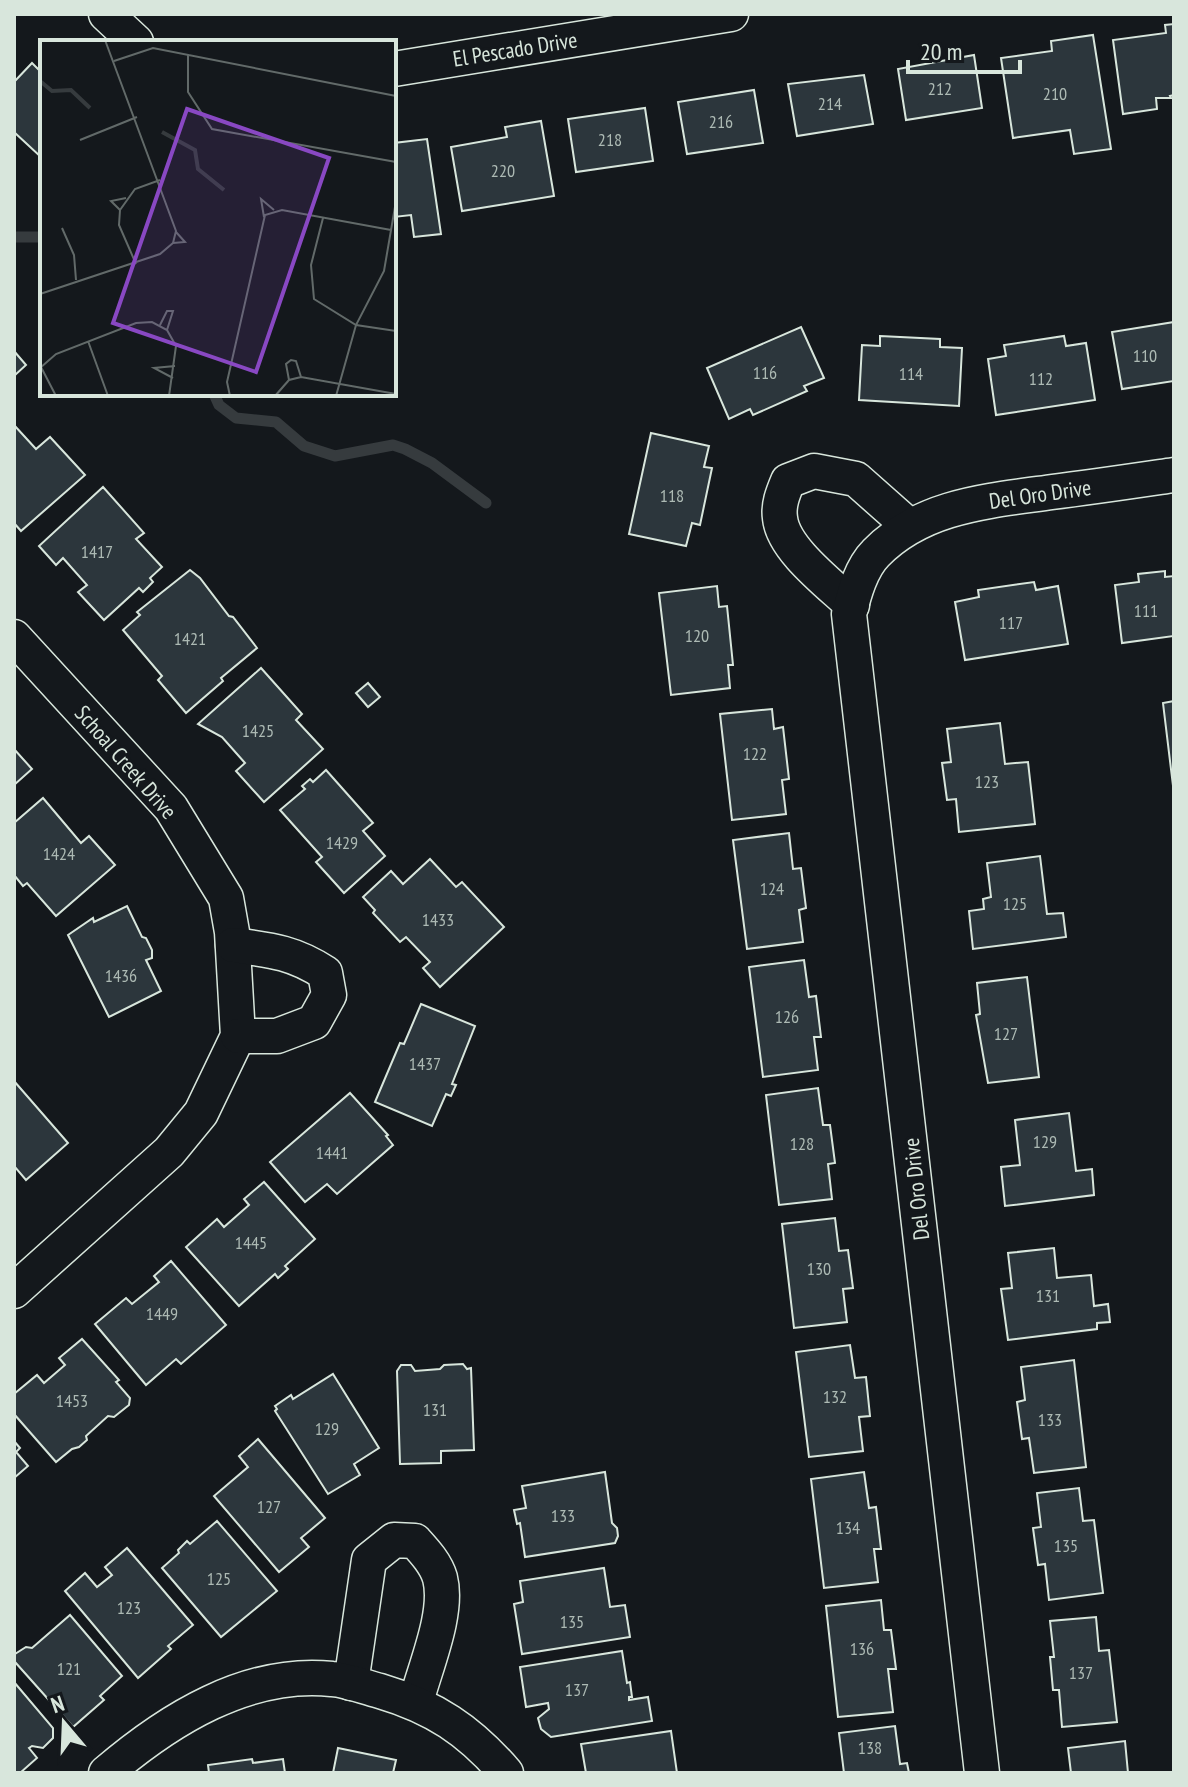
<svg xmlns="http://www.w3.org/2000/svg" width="1188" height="1787" font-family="'PT Sans Narrow',sans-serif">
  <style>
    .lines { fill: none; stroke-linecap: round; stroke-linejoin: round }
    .stream { stroke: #363b3e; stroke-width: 11 }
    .building { fill: #2c363c; stroke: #d8e6dc; stroke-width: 2 }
    .street-casing { stroke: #d8e6dc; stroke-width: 37 }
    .street { stroke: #14181c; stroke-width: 34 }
    .labels { text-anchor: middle; stroke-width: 6; stroke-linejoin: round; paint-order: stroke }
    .number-label { font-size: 18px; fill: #adbab4 }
    .street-label { font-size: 22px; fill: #d8e6dc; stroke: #14181c }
    .inset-river { fill: none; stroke: #363b3e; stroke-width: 4 }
    .inset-road { fill: none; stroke: #626a69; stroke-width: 2 }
    .view { fill: #8948c3; fill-opacity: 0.15; stroke: #8948c3; stroke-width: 4 }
    .inset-edge { fill: none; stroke: #d8e6dc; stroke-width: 4 }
  </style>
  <rect width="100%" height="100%" fill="#14181c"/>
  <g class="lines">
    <g class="stream">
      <polyline points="14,237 42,237"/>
      <polyline points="214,394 219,405 236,418 276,422 304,446 335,456 393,445 405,449 432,463 486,503"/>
    </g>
  </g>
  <g class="building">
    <polygon points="1174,24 1174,95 1170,96 1171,98 1156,98 1157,109 1123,114 1113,40 1166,33 1165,25"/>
    <polygon points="1093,35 1111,149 1074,154 1070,130 1013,138 1001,58 1052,51 1051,41"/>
    <polygon points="974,55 982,108 906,120 898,69"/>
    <polygon points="32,63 42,73 42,158 14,132 14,82"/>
    <polygon points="864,75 873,124 797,136 788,84"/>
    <polygon points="754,90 763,143 687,154 678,102"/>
    <polygon points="645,108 653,161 576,172 568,119"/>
    <polygon points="541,121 554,196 462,211 451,147 507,137 505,127"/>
    <polygon points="427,139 441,234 414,237 411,215 394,217 394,143"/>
    <polygon points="1174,322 1174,381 1122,389 1112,332"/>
    <polygon points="801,327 824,378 804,386 807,391 753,415 750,409 729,419 707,368"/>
    <polygon points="880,336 940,339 940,347 962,348 959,406 859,400 862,345 880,346"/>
    <polygon points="1064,336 1066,346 1086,343 1095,400 996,415 988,359 1006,356 1004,345"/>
    <polygon points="14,351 26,365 14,376"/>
    <polygon points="14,425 36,449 50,437 85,475 21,531 14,523"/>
    <polygon points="651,433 709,446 704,467 712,468 700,525 692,523 686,546 629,534"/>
    <polygon points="103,487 144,533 136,539 162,567 150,578 153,582 143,592 139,588 104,620 78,592 87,585 63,558 56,565 39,546"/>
    <polygon points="190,570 200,578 229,616 233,617 257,648 221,678 223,681 186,713 158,680 162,676 123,630 140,615 137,612"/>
    <polygon points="1165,571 1165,577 1174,576 1174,636 1122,643 1115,585 1139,582 1138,574"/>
    <polygon points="1034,582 1036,590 1058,586 1068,644 965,660 955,602 979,597 978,590"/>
    <polygon points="717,586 719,607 727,606 733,665 728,665 730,688 671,695 659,593"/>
    <polygon points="261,668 302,714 296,720 323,749 264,802 236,771 245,763 222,737 198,724"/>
    <polygon points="368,683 380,697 368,707 356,693"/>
    <polygon points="1174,701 1174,794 1163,703"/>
    <polygon points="772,709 774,729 783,727 789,779 782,780 786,814 732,820 720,714"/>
    <polygon points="1000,723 1005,764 1028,762 1035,824 959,832 956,799 947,800 942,763 951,762 947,729"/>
    <polygon points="14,749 32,769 14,785"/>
    <polygon points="326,770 373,823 363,831 385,856 344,893 316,862 322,857 280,810 305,789 302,786 310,779 313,782"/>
    <polygon points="43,798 81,843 89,836 115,865 56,916 27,883 23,886 14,875 14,823"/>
    <polygon points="789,833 793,869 801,868 806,908 799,910 803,942 747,949 733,840"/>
    <polygon points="1040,856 1047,914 1063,913 1066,937 973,949 969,911 984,909 983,899 991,897 987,863"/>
    <polygon points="430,859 456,887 462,882 504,927 440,987 423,968 430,962 406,937 400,942 373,913 375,910 363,897 391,871 403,884"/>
    <polygon points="127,906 142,937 146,938 152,950 152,958 146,960 161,991 109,1017 68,935 93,918 94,922"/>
    <polygon points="804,960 809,997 816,996 821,1037 814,1037 818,1070 763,1077 749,967"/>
    <polygon points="1027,977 1039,1077 988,1083 976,1015 980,1014 977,983"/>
    <polygon points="421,1004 475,1026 452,1084 456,1085 451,1096 446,1094 432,1126 375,1102 400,1043 404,1044"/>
    <polygon points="14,1081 68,1143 26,1180 14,1166"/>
    <polygon points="818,1088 823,1125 830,1125 835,1163 828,1164 832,1199 779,1205 766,1095"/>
    <polygon points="350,1093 388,1135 386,1136 393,1145 337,1194 327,1184 305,1202 270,1162"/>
    <polygon points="1069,1113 1076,1171 1092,1169 1094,1195 1005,1206 1001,1167 1020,1165 1015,1120"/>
    <polygon points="264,1182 315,1239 285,1266 288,1269 278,1278 275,1274 239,1306 186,1247 217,1219 224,1227 249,1205 244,1199"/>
    <polygon points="835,1218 839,1251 848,1250 853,1288 843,1289 847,1322 794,1328 782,1224"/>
    <polygon points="1054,1248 1057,1278 1091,1275 1094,1306 1108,1304 1110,1322 1097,1323 1097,1329 1008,1340 1001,1289 1012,1288 1008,1253"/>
    <polygon points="171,1261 226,1325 181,1364 176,1359 146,1385 95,1324 126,1298 132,1304 159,1282 154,1276"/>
    <polygon points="82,1339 119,1380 116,1382 130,1398 129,1405 114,1417 108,1416 86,1436 87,1440 79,1447 72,1449 56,1462 14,1414 14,1394 37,1375 44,1383 65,1365 59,1358"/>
    <polygon points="850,1345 855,1378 866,1377 870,1416 859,1417 863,1451 809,1457 796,1352"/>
    <polygon points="1074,1360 1086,1467 1034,1473 1029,1438 1022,1439 1017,1402 1025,1400 1021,1367"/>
    <polygon points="463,1364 467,1369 471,1368 474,1450 441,1451 441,1463 400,1464 397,1371 401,1365 411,1365 415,1371 440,1369 444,1365"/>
    <polygon points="333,1374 379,1448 354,1464 360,1475 328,1494 275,1411 277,1409 275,1406 291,1395 293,1399"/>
    <polygon points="258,1439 325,1518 301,1538 309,1547 279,1572 214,1496 248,1467 239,1456"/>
    <polygon points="14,1441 20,1448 16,1452 28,1466 14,1478"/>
    <polygon points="605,1472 612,1523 617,1528 618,1536 615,1543 525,1557 520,1523 517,1524 514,1510 526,1508 522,1486"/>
    <polygon points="864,1472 869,1508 876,1507 881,1549 874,1549 878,1582 824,1588 811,1479"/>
    <polygon points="1079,1488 1083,1521 1094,1520 1103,1593 1049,1600 1045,1564 1038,1565 1033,1528 1041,1527 1037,1493"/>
    <polygon points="217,1521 277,1591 221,1637 162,1568 179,1553 178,1550 187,1541 190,1544"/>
    <polygon points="127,1548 193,1625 168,1646 171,1649 138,1678 65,1591 85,1573 97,1587 112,1575 105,1567"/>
    <polygon points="604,1568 610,1607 625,1605 630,1637 522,1654 514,1604 523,1602 520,1581"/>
    <polygon points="881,1600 884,1630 891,1630 896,1669 888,1669 893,1712 838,1717 826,1606"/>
    <polygon points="70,1615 122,1676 100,1696 104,1700 73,1727 15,1662 15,1654 26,1647 32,1648"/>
    <polygon points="1096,1617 1099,1651 1109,1650 1117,1722 1062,1727 1059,1690 1053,1690 1050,1657 1054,1657 1050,1621"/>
    <polygon points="622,1651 627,1683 630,1682 632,1697 629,1697 629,1700 648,1697 652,1721 551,1737 541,1729 538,1718 549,1709 548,1703 526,1707 520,1667"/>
    <polygon points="14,1682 53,1728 53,1738 43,1748 32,1746 29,1748 37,1758 20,1773 14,1773"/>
    <polygon points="895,1726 900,1764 907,1763 909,1773 844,1773 839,1733"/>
    <polygon points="671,1731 677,1773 586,1773 581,1744"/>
    <polygon points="1125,1741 1128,1773 1071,1773 1068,1748"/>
    <polygon points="338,1748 396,1760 393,1773 333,1773"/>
    <polygon points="252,1759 253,1763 283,1759 285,1773 209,1773 208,1765"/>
  </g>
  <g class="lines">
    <g class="street-casing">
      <g id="street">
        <polyline points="106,14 136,42"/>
        <polyline points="394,69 731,14"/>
        <path d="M852,605c-22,-21 -69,-56 -72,-87 -2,-13 3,-25 8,-37l26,-10 42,8 53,47"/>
        <polyline points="14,637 171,808 226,898 232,932 238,1036 201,1113 169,1152 14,1291"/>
        <path d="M233,945c37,5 60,7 92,28l4,22 -15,27 -37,14h-39"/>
        <path d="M351,1683l18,-123 25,-20 21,1c10,11 21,23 25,37 9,35 -15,89 -24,124"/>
        <path d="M106,1773c62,-53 141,-103 226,-94 16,1 32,8 48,12 54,16 89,39 126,82"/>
        <path d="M982,1773l-133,-1159c5,-20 12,-46 27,-61 47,-48 113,-52 176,-61 41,-5 81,-11 122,-17"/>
      </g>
    </g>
    <use href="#street" class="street"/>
  </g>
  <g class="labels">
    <g class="number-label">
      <text x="940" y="95">212</text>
      <text x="1055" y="100">210</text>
      <text x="830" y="110">214</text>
      <text x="721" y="128">216</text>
      <text x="610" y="146">218</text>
      <text x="503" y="177">220</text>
      <text x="1145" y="362">110</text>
      <text x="765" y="379">116</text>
      <text x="911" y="380">114</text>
      <text x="1041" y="385">112</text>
      <text x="672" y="502">118</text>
      <text x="97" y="558">1417</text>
      <text x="1146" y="617">111</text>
      <text x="1011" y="629">117</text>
      <text x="697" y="642">120</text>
      <text x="190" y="645">1421</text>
      <text x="258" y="737">1425</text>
      <text x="755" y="760">122</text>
      <text x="987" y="788">123</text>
      <text x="342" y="849">1429</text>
      <text x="59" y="860">1424</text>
      <text x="772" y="895">124</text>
      <text x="1015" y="910">125</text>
      <text x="438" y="926">1433</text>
      <text x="121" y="982">1436</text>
      <text x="787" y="1023">126</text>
      <text x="1006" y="1040">127</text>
      <text x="425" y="1070">1437</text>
      <text x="1045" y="1148">129</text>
      <text x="802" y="1150">128</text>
      <text x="332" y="1159">1441</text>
      <text x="251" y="1249">1445</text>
      <text x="819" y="1275">130</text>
      <text x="1048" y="1302">131</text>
      <text x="162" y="1320">1449</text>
      <text x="835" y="1403">132</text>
      <text x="72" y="1407">1453</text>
      <text x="435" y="1416">131</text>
      <text x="1050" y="1426">133</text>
      <text x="327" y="1435">129</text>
      <text x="269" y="1513">127</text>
      <text x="563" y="1522">133</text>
      <text x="848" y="1534">134</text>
      <text x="1066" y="1552">135</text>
      <text x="219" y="1585">125</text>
      <text x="129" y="1614">123</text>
      <text x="572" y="1628">135</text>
      <text x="862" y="1655">136</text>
      <text x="69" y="1675">121</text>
      <text x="1081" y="1679">137</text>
      <text x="577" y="1696">137</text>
      <text x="870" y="1754">138</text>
    </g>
    <g class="street-label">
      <text transform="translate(515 49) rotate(-9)" y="8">El Pescado Drive</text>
      <text transform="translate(1040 494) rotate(-8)" y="8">Del Oro Drive</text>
      <text transform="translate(126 762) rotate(49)" y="8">Schoal Creek Drive</text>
      <text transform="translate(916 1189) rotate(-96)" y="8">Del Oro Drive</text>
    </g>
  </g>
  <g transform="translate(40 40)">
    <rect width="356" height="356" fill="#14181c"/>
    <path class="inset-river" d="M0,41l12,10 19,-1 19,18M122,92l33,18 3,19 26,21"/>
    <path class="inset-road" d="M148,14v38l24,37 184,33M74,21l39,-13 243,48M40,100l57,-23M80,170l-9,-9 15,-3M224,177l-3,-18 13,11M283,178l-12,47 3,34 42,26 40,6M22,188l12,27 2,25M133,203l12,-1 -9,-10M96,224l-17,-39 1,-15 15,-21 25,-9M0,254l120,-40 13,-11 3,-12 -71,-191M120,285l7,-14h6l-6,19M48,301l20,55M1,327l15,29M0,328l16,-14 80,-31 16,-1 15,8 9,16 -7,50M133,338l-19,-10 21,-2M249,340l-3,-16 5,-4 5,1 5,16M190,356l-3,-14 38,-167 17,-5 109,20M235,356l14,-16 12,-3 95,17M296,356l20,-71 28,-54 12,-70"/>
    <path class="view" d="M147,69l142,49 -73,214 -143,-49z"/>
    <rect width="356" height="356" class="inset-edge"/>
  </g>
  <rect width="1188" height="1787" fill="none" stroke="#d8e6dc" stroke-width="32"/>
  <g transform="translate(64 1723) rotate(341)" stroke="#14181c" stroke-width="6" paint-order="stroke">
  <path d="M0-6L14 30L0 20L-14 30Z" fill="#d8e6dc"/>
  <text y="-12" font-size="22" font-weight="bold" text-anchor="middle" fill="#d8e6dc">N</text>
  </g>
  <path d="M908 60v12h112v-12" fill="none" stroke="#d8e6dc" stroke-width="4"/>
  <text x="920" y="60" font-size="24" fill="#d8e6dc" stroke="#14181c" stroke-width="6" paint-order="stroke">20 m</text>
</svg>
